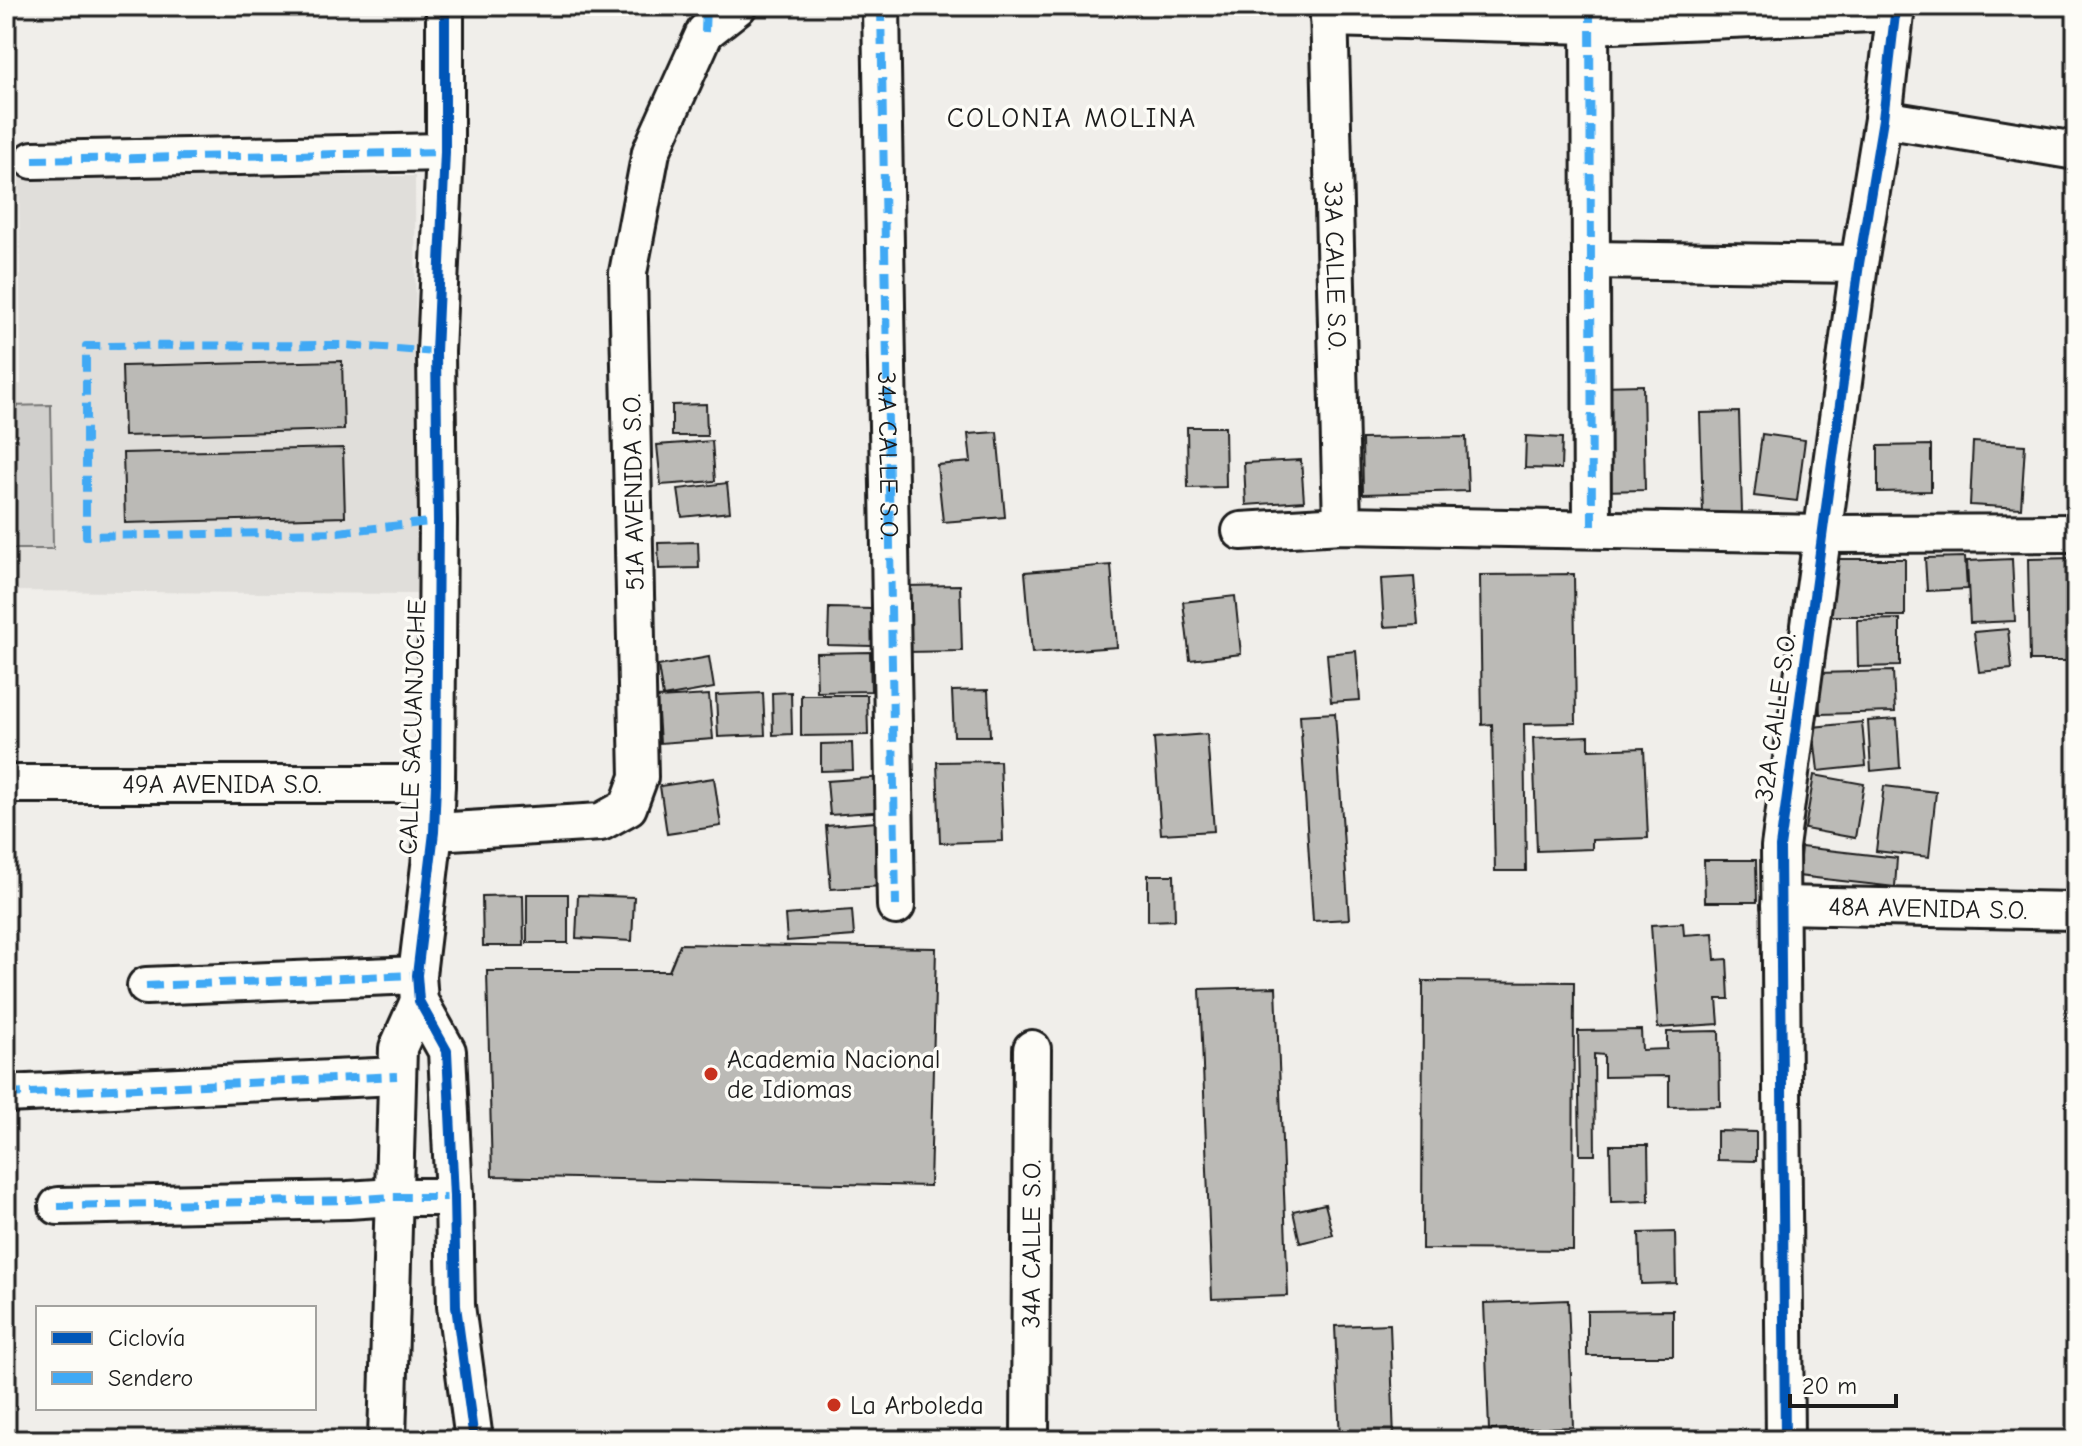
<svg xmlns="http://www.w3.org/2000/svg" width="2082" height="1446" font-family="'Comic Neue',sans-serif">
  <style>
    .built { fill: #e0deda }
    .green { fill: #d0cfcc; stroke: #767674; stroke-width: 2 }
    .building { fill: #bbbab6; stroke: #1c1c1c; stroke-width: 2 }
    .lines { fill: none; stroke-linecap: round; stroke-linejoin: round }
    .minor-casing { stroke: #1c1c1c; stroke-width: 42 }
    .minor { stroke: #fdfcf7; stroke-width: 36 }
    .quiet { stroke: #3fa9f5; stroke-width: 8; stroke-dasharray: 16 8; stroke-linecap: butt }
    .cycleway-casing { stroke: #fdfcf7; stroke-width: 15 }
    .cycleway { stroke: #0057b8; stroke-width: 10 }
    .poi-dot { fill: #c8321e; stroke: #fdfcf7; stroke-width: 3 }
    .labels { text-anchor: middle; stroke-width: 7; stroke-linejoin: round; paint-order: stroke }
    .street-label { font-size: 26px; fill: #1c1c1c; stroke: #fdfcf7 }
    .poi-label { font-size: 26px; fill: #1c1c1c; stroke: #fdfcf7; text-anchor: start }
    .neighbourhood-label { font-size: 28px; letter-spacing: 2px; fill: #1c1c1c; stroke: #fdfcf7 }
  </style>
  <rect width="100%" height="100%" fill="#f0eeea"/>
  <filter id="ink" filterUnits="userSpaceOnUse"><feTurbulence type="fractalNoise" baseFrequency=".0125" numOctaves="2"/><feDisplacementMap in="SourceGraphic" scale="16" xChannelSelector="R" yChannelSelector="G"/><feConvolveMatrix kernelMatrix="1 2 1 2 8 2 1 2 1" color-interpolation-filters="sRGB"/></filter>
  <g filter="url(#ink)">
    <polygon class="built" points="415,176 417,594 6,591 6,385 21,384 19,177"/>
    <polygon class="green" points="51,405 53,549 6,549 6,406"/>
    <g class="building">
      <polygon points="342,361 344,430 124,436 122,366"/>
      <polygon points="1643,385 1645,490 1602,491 1600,386"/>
      <polygon points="706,404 707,436 672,436 672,405"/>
      <polygon points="1739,412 1742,513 1703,514 1700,413"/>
      <polygon points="1187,427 1225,427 1226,487 1188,488"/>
      <polygon points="997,432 1005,517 943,522 937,465 971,462 968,434"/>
      <polygon points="1762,434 1805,440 1797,501 1754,496"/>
      <polygon points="1526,436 1562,438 1561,469 1525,468"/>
      <polygon points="1466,437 1468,491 1363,494 1362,439"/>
      <polygon points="712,441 715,481 661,485 657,445"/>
      <polygon points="1973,442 2025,445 2021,508 1970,505"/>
      <polygon points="1931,445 1931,491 1878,492 1878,446"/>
      <polygon points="343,448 345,517 125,523 123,453"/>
      <polygon points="1301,460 1304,501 1246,505 1244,463"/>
      <polygon points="727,483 730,512 682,517 678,489"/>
      <polygon points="698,542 699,568 659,569 658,543"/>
      <polygon points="1965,557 1967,589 1927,591 1925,558"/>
      <polygon points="2076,558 2076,661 2030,661 2028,559"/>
      <polygon points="1828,559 1905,559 1905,616 1829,616"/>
      <polygon points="2012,559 2015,621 1970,623 1967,561"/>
      <polygon points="1111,565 1117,647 1032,653 1025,572"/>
      <polygon points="1574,574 1576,723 1524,724 1526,871 1495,871 1492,724 1482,725 1480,575"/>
      <polygon points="1414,577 1418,625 1384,627 1381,579"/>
      <polygon points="960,585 962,651 906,652 905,586"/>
      <polygon points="1235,596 1241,654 1190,660 1183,602"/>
      <polygon points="829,608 873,609 872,646 828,645"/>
      <polygon points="1900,619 1900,666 1858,667 1857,620"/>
      <polygon points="2008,629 2012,669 1979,672 1974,632"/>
      <polygon points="1356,651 1360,700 1331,702 1327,654"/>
      <polygon points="870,652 871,691 817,692 816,653"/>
      <polygon points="709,657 714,688 663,697 658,666"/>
      <polygon points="1893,671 1895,712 1820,714 1818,673"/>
      <polygon points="988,690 990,736 954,736 952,691"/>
      <polygon points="791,692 792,734 773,735 772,693"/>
      <polygon points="763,693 765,735 718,737 716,695"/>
      <polygon points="709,695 713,739 660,743 657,698"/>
      <polygon points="801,695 867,695 868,735 801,736"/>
      <polygon points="1335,713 1349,919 1313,921 1300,715"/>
      <polygon points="1897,719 1900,768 1871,771 1868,721"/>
      <polygon points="1862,722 1866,766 1818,771 1813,727"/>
      <polygon points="1207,734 1214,831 1161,834 1154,738"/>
      <polygon points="1589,736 1589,750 1644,748 1648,838 1592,840 1592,849 1537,851 1533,738"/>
      <polygon points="852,743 853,770 821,771 821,744"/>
      <polygon points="1000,761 1003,841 940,843 937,762"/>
      <polygon points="1814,775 1864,784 1855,838 1805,829"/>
      <polygon points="884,777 886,811 830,815 827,781"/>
      <polygon points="714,778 721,826 667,834 660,786"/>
      <polygon points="1884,786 1936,792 1929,857 1876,851"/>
      <polygon points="877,822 883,886 831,889 826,826"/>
      <polygon points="1801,847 1897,858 1895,887 1798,876"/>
      <polygon points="1704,860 1756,860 1757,902 1705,902"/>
      <polygon points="1148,875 1174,875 1175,920 1148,921"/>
      <rect x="527" y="894" width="41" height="49"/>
      <polygon points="523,895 524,946 483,946 482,896"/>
      <polygon points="578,895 634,897 632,941 576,938"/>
      <polygon points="852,910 854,936 787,941 785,915"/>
      <polygon points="1683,923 1684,935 1713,933 1715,960 1727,959 1729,999 1717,999 1719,1024 1658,1028 1651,925"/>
      <polygon points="680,944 936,948 930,1186 492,1176 487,971 669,971"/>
      <polygon points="1423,981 1574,982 1573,1250 1422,1249"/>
      <polygon points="1276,987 1288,1296 1212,1299 1200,989"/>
      <polygon points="1641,1030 1642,1050 1667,1049 1667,1032 1719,1031 1720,1106 1669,1107 1669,1076 1604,1077 1604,1055 1594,1054 1595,1155 1580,1155 1578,1031"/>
      <polygon points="1717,1131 1756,1132 1756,1161 1717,1160"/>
      <polygon points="1610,1145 1648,1145 1649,1201 1611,1202"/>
      <polygon points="1325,1204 1333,1235 1300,1243 1293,1211"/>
      <polygon points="1675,1232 1676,1283 1641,1284 1639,1233"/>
      <polygon points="1568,1300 1573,1427 1489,1430 1484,1303"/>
      <polygon points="1673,1310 1673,1356 1587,1356 1587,1311"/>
      <polygon points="1390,1324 1394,1440 1340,1440 1335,1326"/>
    </g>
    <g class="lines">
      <g class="minor-casing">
        <g id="minor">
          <polyline points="445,6 445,152 436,352 438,521 436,784 434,832 417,975 419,1001 447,1051 454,1197 456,1306 474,1440"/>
          <path id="s1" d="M881,6l15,900"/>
          <path id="s2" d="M1329,6l13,519"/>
          <polyline points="1590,6 1592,529"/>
          <polyline points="1329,18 1590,25 1895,12"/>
          <polyline points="1883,119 2076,151"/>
          <polyline points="33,160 445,152"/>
          <polyline points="1592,260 1859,264"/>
          <polyline points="1241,531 1342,525 1823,534 2076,533"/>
          <path id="s3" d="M6,784h430"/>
          <polyline points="434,832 601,822 628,807 639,777 628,273 651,152 705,32 738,6"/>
          <path id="s4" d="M1780,905l296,6"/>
          <polyline points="146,986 417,975"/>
          <polyline points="6,1094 397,1076"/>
          <polyline points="58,1206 348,1200 393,1197 454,1197"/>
          <polyline points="387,1440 398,1048 419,1001"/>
          <path id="s5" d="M1030,1440l2,-391"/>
          <polyline points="1785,1440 1780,847 1859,264 1883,119 1896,6"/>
        </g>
      </g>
      <use href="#minor" class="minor"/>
      <g class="quiet">
        <polyline points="881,6 896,906"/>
        <polyline points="1590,6 1592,529"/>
        <polyline points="705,32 706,6"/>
        <polyline points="33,160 445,152"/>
        <polyline points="436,352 344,345 86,346 86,536 338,532 438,521"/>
        <polyline points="146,986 417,975"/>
        <polyline points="6,1094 397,1076"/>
        <polyline points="58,1206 348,1200 393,1197 454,1197"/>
      </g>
      <g class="cycleway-casing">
        <g id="cycleway">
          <polyline points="445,6 445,152 436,352 438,521 436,784 434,832 417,975 419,1001 447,1051 454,1197 456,1306 474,1440"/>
          <polyline points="1785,1440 1780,847 1859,264 1883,119 1896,6"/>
        </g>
      </g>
      <use href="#cycleway" class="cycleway"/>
    </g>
  </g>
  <g class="poi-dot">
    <circle cx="711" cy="1074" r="8"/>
    <circle cx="834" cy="1405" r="8"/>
  </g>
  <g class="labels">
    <g class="street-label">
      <text dy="9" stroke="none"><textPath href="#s2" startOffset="260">33A CALLE S.O.</textPath></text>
      <text dy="9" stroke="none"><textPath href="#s1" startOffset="450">34A CALLE S.O.</textPath></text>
      <text transform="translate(633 492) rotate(-91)" y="9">51A AVENIDA S.O.</text>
      <text transform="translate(1775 717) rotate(-82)" y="9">32A CALLE S.O.</text>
      <text transform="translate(412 727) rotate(-88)" y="9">CALLE SACUANJOCHE</text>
      <text dy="9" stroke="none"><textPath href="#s3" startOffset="216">49A AVENIDA S.O.</textPath></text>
      <text dy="9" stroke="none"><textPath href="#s4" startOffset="148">48A AVENIDA S.O.</textPath></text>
      <text dy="9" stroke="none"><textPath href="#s5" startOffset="196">34A CALLE S.O.</textPath></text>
    </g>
    <g class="poi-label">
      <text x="727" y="1068">Academia Nacional<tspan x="727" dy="30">de Idiomas</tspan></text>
      <text x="850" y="1414">La Arboleda</text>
    </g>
    <g class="neighbourhood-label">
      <text x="1072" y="127">COLONIA MOLINA</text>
    </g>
  </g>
  <rect width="2082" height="1446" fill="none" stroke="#fdfcf7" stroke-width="32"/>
  <rect x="16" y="16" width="2050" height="1414" fill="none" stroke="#1c1c1c" stroke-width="3" filter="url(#ink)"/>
  <rect x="36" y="1306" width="280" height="104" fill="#fdfcf7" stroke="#a3a29f" stroke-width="2"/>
  <rect x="52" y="1332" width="40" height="12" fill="#0057b8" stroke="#a3a29f" stroke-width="2"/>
  <text x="108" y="1346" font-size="24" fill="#1c1c1c">Ciclovía</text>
  <rect x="52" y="1372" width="40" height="12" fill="#3fa9f5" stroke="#a3a29f" stroke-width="2"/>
  <text x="108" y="1386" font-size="24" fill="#1c1c1c">Sendero</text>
  <path d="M1790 1394v12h106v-12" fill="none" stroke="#1c1c1c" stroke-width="4"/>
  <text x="1802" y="1394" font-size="24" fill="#1c1c1c" stroke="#fdfcf7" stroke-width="6" paint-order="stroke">20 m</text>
</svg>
